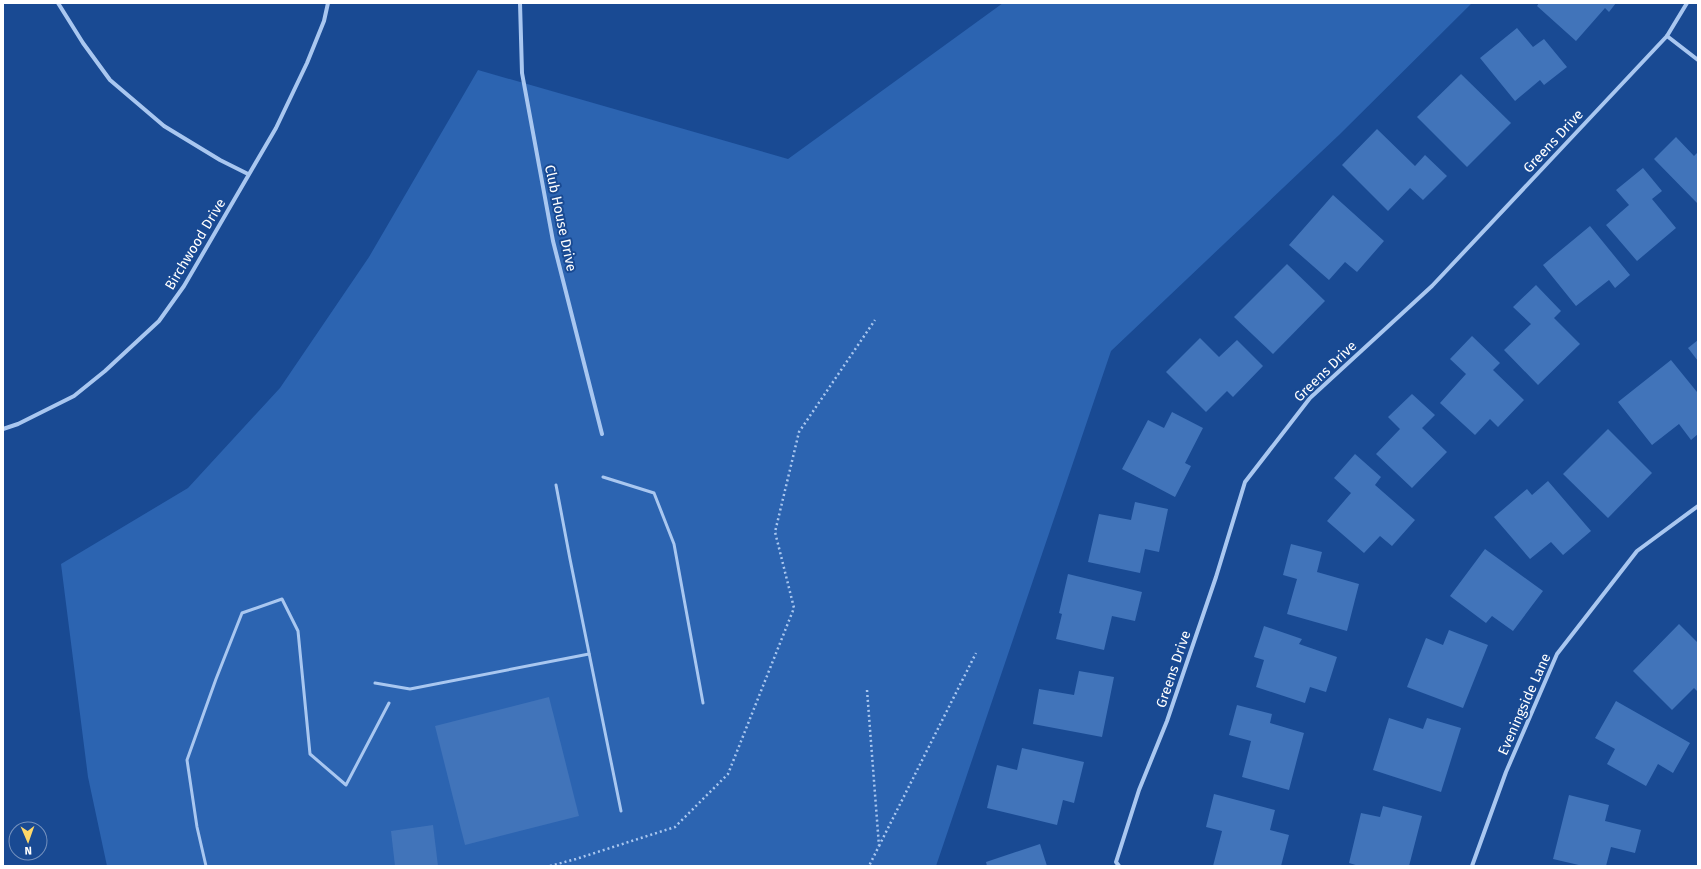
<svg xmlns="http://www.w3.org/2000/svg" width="1701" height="869" font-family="'Fira Sans',sans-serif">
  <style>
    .green { fill: #2c64b1 }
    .building { fill: #4174ba }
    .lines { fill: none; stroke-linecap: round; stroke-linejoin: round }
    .path { stroke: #a9c7f0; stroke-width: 2.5; stroke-dasharray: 2 3; stroke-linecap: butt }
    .lane { stroke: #a9c7f0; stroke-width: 3 }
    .street { stroke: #a9c7f0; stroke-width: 4 }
    .labels { text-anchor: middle; stroke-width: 4; stroke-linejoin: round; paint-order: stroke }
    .street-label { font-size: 14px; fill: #fff; stroke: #194a93 }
  </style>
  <rect width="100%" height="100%" fill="#194a93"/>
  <polygon class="green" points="1003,3 1472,3 1339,135 1111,351 936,866 107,866 88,777 61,564 188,488 280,388 369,257 478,70 788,159"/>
  <g class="building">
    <polygon points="1539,3 1616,3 1609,12 1605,8 1576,41 1537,6"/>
    <polygon points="1517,28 1533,47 1544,39 1567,67 1544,85 1540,80 1515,101 1480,58"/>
    <polygon points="1461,74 1511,123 1467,167 1417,117"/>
    <polygon points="1377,129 1415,166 1425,155 1447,176 1423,200 1410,188 1388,211 1342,165"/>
    <polygon points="1676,137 1694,156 1698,152 1698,204 1654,159"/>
    <polygon points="1643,168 1662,191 1652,199 1676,228 1637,261 1606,225 1629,205 1616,190"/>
    <polygon points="1333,195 1384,241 1357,272 1345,262 1329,280 1289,245"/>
    <polygon points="1590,226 1630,275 1615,288 1609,280 1576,306 1543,265"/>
    <polygon points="1287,264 1325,301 1273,354 1234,317"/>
    <polygon points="1536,285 1561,311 1554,318 1580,344 1538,385 1504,350 1531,324 1513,307"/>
    <polygon points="1472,336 1500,363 1493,370 1524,400 1498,427 1490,419 1475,435 1440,403 1466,374 1450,359"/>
    <polygon points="1200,338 1219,357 1237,340 1263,366 1233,397 1227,391 1206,412 1166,372"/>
    <polygon points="1698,340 1698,361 1688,348"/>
    <polygon points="1671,360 1697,392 1698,391 1698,434 1691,440 1679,424 1652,445 1618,402"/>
    <polygon points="1412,394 1435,415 1422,428 1447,452 1412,488 1376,454 1400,429 1388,417"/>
    <polygon points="1172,412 1203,428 1185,463 1191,466 1175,497 1122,469 1148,420 1164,428"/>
    <polygon points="1608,429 1652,473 1608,518 1563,474"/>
    <polygon points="1355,454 1381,477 1375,485 1415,520 1392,546 1380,536 1364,553 1327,521 1351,493 1334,478"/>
    <polygon points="1548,481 1591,531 1563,555 1551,542 1530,559 1494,517 1527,489 1532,495"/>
    <polygon points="1135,502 1168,509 1159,552 1145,549 1140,573 1088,562 1099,514 1131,520"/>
    <polygon points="1291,544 1322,552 1317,572 1359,584 1347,631 1287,614 1297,579 1283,575"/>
    <polygon points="1485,549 1543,591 1513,631 1492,616 1486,623 1450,596"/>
    <polygon points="1068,574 1142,592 1135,621 1112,616 1104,650 1056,639 1062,614 1059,613"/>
    <polygon points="1679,624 1698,643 1698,692 1694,688 1672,710 1633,671"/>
    <polygon points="1264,626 1302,639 1299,644 1337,657 1326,692 1310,687 1305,703 1256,687 1264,660 1254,657"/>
    <polygon points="1449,630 1488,645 1463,708 1407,687 1426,638 1443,645"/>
    <polygon points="1079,671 1114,677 1102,737 1033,724 1039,689 1074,695"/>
    <polygon points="549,697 579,816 465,845 435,726"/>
    <polygon points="1616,701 1690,743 1673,773 1658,764 1646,786 1607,764 1615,749 1595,738"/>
    <polygon points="1237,705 1272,714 1270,723 1304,733 1289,790 1242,777 1251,741 1229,735"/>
    <polygon points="1389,718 1423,729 1427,718 1461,728 1441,792 1373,770"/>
    <polygon points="1022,748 1084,762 1074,803 1063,800 1057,825 987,808 997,765 1017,770"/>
    <polygon points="1214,794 1275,810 1270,830 1289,835 1281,866 1213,866 1222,831 1206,827"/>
    <polygon points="1569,795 1609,805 1605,821 1641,830 1635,853 1611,847 1606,866 1583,866 1553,859"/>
    <polygon points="1383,806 1422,816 1409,866 1359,866 1349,863 1361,813 1380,817"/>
    <polygon points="433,825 438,866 395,866 391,831"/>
    <polygon points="1040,844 1047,866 987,866 986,862"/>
  </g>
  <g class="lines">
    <g class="path">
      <polyline points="867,690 879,846 869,866"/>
      <polyline points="879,846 976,653"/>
      <polyline points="550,866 576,859 675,827 728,774 794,608 775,532 799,432 875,320"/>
    </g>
    <g class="lane">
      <polyline points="603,477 654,493 674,544 703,703"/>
      <polyline points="556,485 570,559 621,811"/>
      <polyline points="375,683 410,689 589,654"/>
      <polyline points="206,866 197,827 187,760 216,679 242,613 282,599 298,631 310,754 346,785 389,703"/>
    </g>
    <g class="street">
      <polyline points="58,3 83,43 110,80 164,126 220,160 248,174"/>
      <polyline points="520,3 522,73 553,241 602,434"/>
      <polyline points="1667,36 1698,60"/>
      <polyline points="3,429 18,424 74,396 105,371 159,321 184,286 276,128 307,63 324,21 328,3"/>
      <polyline points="1119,866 1116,862 1139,790 1167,721 1216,577 1245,482 1310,398 1432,286 1667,36 1687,3"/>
      <polyline points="1472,866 1506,772 1557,654 1637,551 1698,506"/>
    </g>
  </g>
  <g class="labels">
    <g class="street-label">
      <text transform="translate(1553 141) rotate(-47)" y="5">Greens Drive</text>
      <text transform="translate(561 218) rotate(78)" y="5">Club House Drive</text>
      <text transform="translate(195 244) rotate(-59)" y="5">Birchwood Drive</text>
      <text transform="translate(1325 371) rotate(-44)" y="5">Greens Drive</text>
      <text transform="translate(1173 669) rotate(-71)" y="5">Greens Drive</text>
      <text transform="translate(1524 704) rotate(-66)" y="5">Eveningside Lane</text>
    </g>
  </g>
  <rect width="1701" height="869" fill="none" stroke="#ffffff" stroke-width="8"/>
  <g transform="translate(28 841) rotate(178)"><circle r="19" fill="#194a93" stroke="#7592be"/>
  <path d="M0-3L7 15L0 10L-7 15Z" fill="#ffd868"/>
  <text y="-6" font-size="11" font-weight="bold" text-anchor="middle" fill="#ffffff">N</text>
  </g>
</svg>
